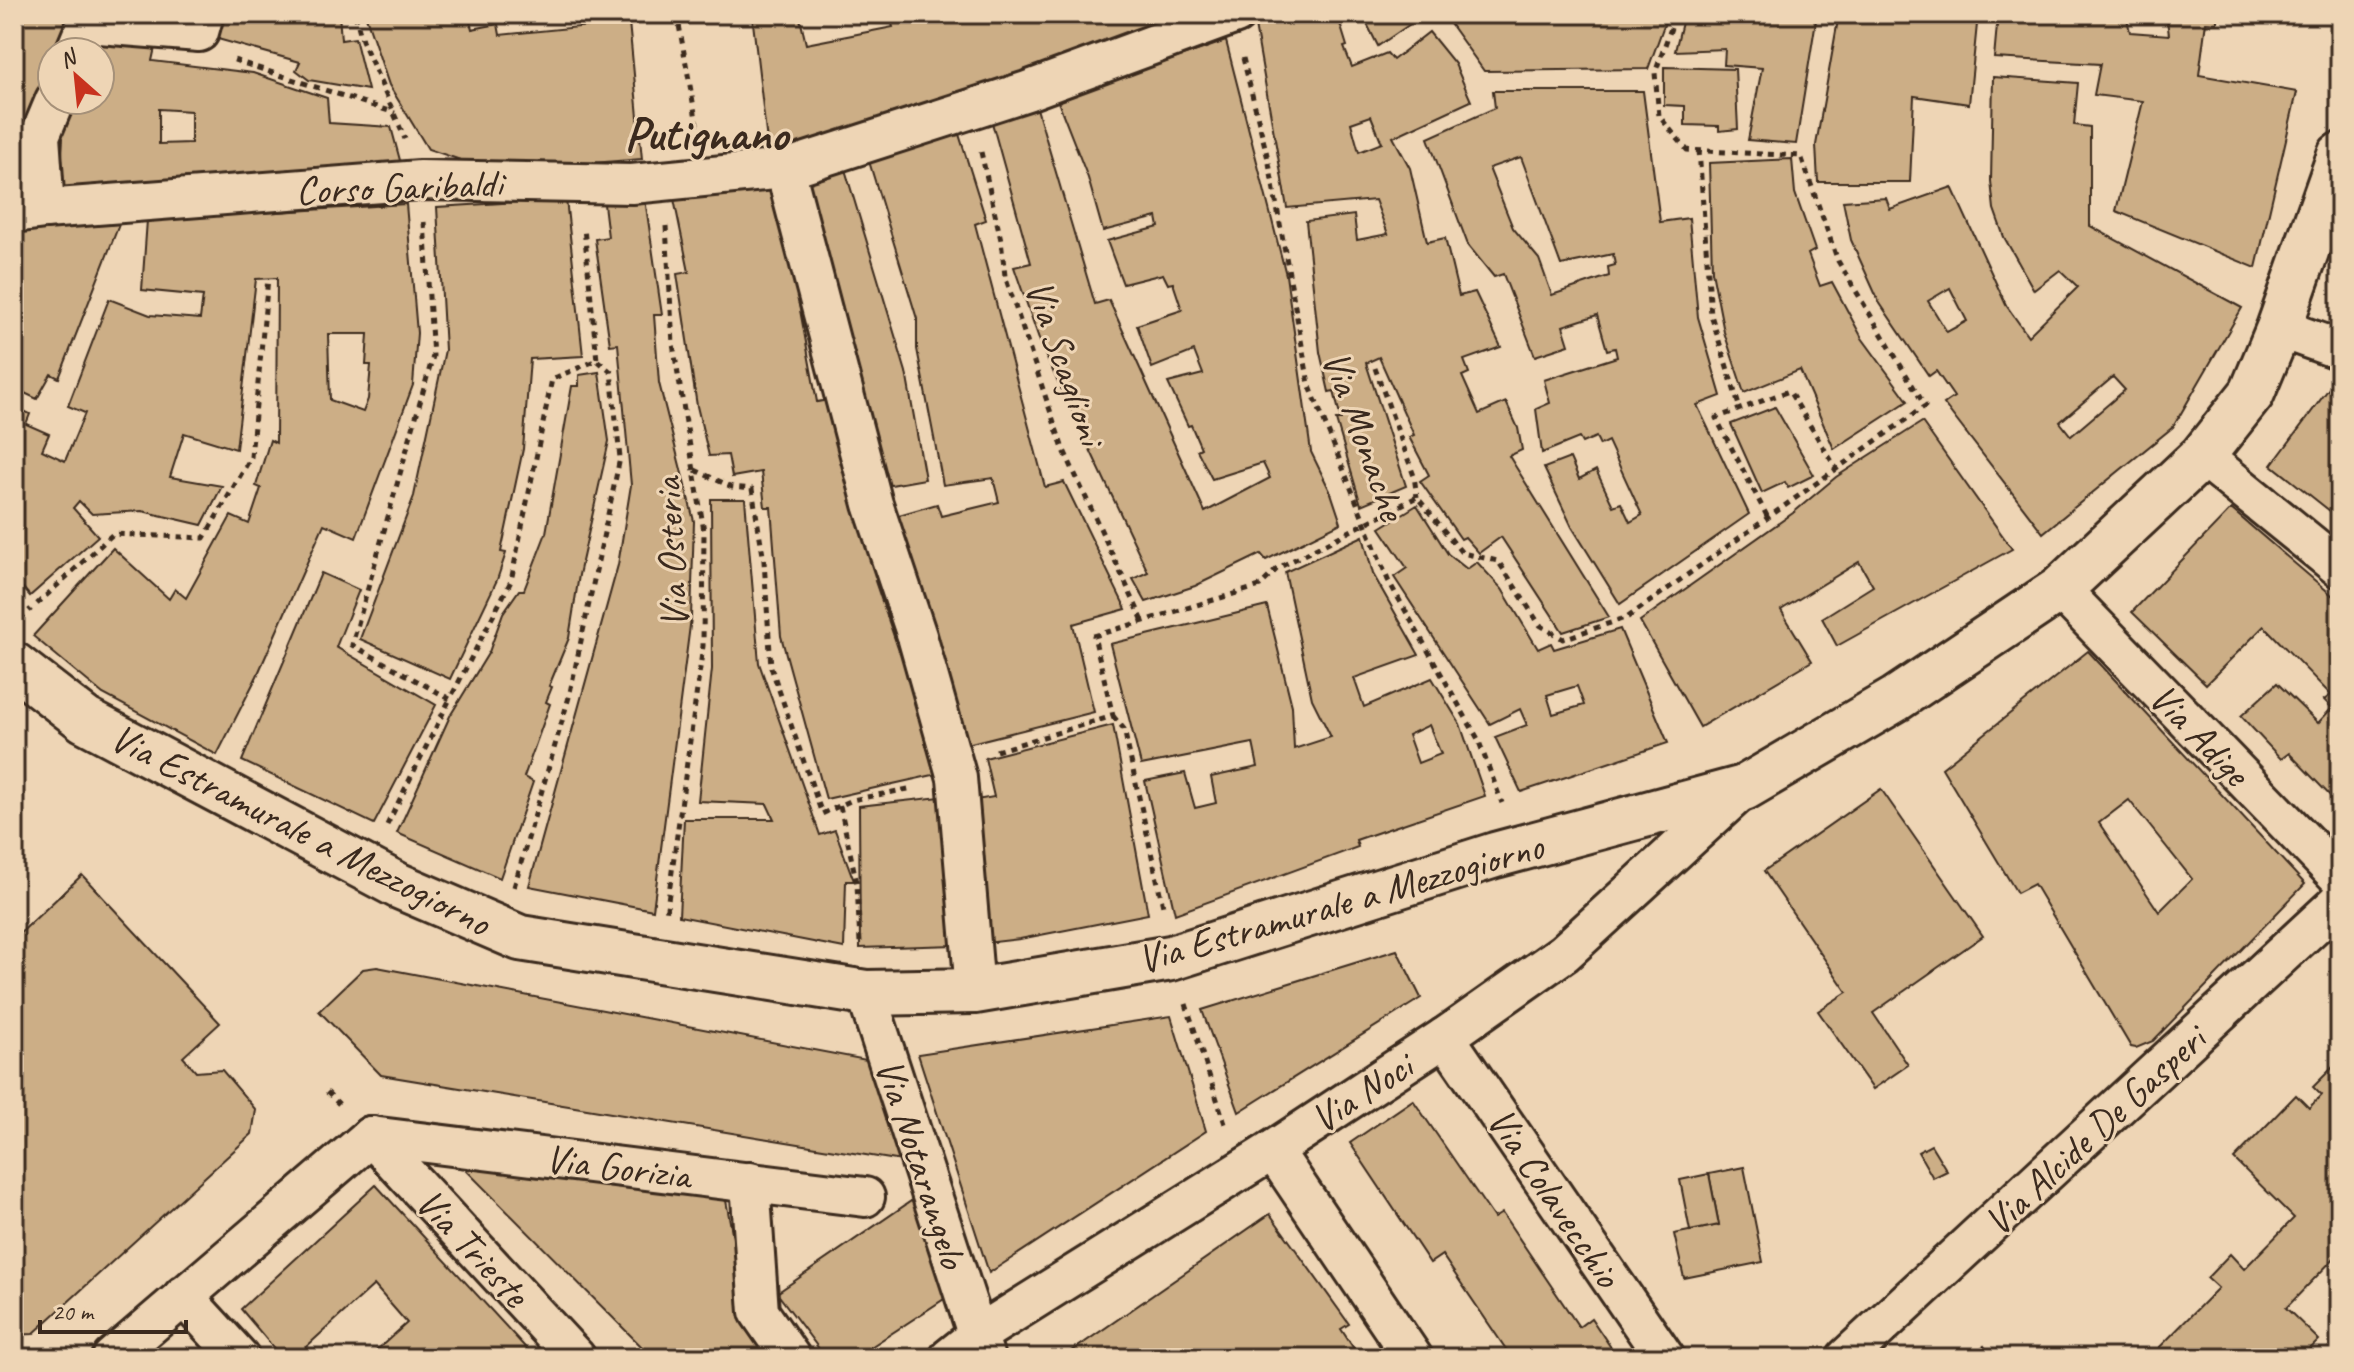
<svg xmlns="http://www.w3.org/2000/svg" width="2354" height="1372" font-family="Caveat,sans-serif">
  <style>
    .building { fill: #ccae86; stroke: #3b2a1e; stroke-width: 2; fill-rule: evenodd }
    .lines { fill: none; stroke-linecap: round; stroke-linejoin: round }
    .minor-casing { stroke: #3b2a1e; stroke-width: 44 }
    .tertiary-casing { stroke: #3b2a1e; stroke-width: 50 }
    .path { stroke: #3b2a1e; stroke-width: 5; stroke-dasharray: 6 6; stroke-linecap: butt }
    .minor { stroke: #eed5b5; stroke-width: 38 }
    .tertiary { stroke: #eed5b5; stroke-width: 44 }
    .labels { text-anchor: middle; stroke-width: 6; stroke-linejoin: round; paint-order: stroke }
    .street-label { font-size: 40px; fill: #3b2a1e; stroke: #eed5b5 }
    .district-label { font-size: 48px; font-weight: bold; fill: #3b2a1e; stroke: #eed5b5 }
  </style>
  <rect width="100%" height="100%" fill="#eed5b5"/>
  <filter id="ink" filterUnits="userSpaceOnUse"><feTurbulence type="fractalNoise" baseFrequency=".0125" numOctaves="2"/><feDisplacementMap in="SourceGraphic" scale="16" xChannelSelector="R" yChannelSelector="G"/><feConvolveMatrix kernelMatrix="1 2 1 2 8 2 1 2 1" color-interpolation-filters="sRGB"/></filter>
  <g filter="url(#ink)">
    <g class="building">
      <polygon points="14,14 70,14 55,52 52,52 52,59 21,138 14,136"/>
      <polygon points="209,14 339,14 341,40 355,38 368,90 309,80 296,70 300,62 207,36"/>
      <polygon points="365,14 470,14 468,14 472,29 498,24 500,35 629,22 642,159 493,171 428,149 389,85"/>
      <polygon points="752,14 799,14 806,44 893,27 889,14 1192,14 836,139 768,150"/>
      <path d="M1253,14h84l10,32 -3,1 8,20 35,-14 6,7 36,-28 26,32 16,37 -78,36 17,31 17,74 18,-4 14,58 16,-4 26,55 -37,13 5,13 -7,3 17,38 27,-12 12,26 4,22 -13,6 100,161 -46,15 -62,-95 -22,16 -14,-16 -4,2 -41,-58 9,-6 -20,-38 5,-2 -35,-78 -13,6 40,123 -45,19 -25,-85h5l-7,-29 -5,1 -9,-40 -14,-131 48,-6 3,25 31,-6 -13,-34 -88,8zM1371,116l11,27 -23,9 -8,-29z"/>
      <polygon points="1362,14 1417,14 1419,18 1378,46"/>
      <polygon points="1443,14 1668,14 1648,69 1484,71"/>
      <polygon points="1684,14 1817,14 1796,144 1748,140 1762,68 1724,65 1725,49 1675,51"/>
      <polygon points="1839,14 1978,14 1969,104 1914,96 1910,182 1818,182 1816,145"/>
      <polygon points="1998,14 2126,14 2130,32 2169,35 2167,20 2139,18 2139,14 2217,14 2217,23 2206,22 2199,75 2297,92 2256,268 2116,211 2143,101 2094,95 2100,64 1994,58"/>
      <path d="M90,30l66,13 -4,18 101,12 74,25 2,25 62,4 10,37 -341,27 3,-53 -8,-7 11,-31h34v-48h-18zM159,109l32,2v32l-32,1z"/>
      <polygon points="1226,41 1286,275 1311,452 1331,493 1341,523 1266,560 1261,554 1195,586 1146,602 1133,579 1148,572 1043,350 1014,267 1031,263 991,119 1036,105 1095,304 1109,300 1205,512 1270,478 1263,463 1212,479 1197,450 1201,448 1191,425 1188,426 1168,383 1203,374 1194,351 1152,368 1137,325 1182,310 1173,283 1168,284 1163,274 1123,284 1107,241 1159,227 1157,217 1103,231 1088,178 1057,99"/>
      <polygon points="1664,67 1735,69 1738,129 1719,131 1719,126 1685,125 1685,106 1664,105"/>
      <path d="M1993,77l85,6 -4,42 16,2v99l152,82 -69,119 -130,106 -99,-129 10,-7 -18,-26 -7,5 -50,-74 -28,-62 -8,-39 43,-3 4,11 62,-22 54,118 22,31 50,-49 -18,-17 -26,20 -30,-53 -10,-28 -3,-28zM1950,288l17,33 -20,11 -19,-31zM2113,377l12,13 -54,46 -11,-14z"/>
      <path d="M1493,91h150l17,131 29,-4 9,99 23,79 -24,9 52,109 -129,90 -48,-77 -28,-59 26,-10 9,21 17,-9 17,36 8,-3 9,19 12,-7 -34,-74 -8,4 -4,-8 -14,6 -3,-5 -37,15 -6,-44 14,-6 -6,-23 73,-23 -2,-9 -8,2 -10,-35 -34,11 6,19 -34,11 -32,-82 -9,3 -26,-32 -40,-107 67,-30zM1521,157l40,108 52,-11 2,11 -7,2 1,9 -57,19 -13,-36 -26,-31 -24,-60z"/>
      <polygon points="958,131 986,220 975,224 1045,487 1064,482 1126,609 1073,624 1094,712 963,745 892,517 937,504 941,516 999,502 993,478 943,485 917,349 917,319 868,158"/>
      <polygon points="1792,159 1795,193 1815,250 1808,254 1820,286 1832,282 1862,338 1908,401 1834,449 1800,370 1744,393 1724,332 1712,271 1709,163"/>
      <polygon points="844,166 906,372 925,479 885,486 798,180"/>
      <polygon points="770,183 786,234 817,402 834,399 881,580 875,581 899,651 905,648 942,773 826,799 781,636 771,507 765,507 761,472 732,477 728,455 709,456 697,406 677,274 689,272 674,199"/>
      <polygon points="566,199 583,356 530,359 523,449 501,552 506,553 497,580 450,679 360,639 414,496 445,350 437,207"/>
      <polygon points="645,199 662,315 654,315 659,383 694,521 691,618 653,910 529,886 618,565 631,485 618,344 610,345 595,239 608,237 604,204"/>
      <path d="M406,204l11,129 -4,52 -57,153 -32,-14 -67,152 -40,79 -114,-61 -70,-58 80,-88 56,51 6,-10 11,9 45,-82 18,8 12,-36 -5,-2 14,-46 6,3 1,-165 -21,1 -20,170 -52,-16 -14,44 52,9 -20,39 -60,-14 -50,3 -13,-13 -6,7 25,28 -68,60 -16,-18v-172l16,8 -4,10 23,10 -7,16 23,11 20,-48 -17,-7 41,-107 41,16 50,4 3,-23 -61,-6 5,-70zM328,334h40l-2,31h5l-3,34 -5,13 -33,-12z"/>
      <polygon points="120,222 59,378 51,374 37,399 14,388 14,232 67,223"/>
      <polygon points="599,372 609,441 579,575 569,638 549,686 552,687 546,702 550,704 524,777 533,782 500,878 397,833 450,716 489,652 503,613 519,590 524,590 546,533 572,386 579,386 579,375"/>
      <polygon points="2330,387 2340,391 2340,519 2272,465"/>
      <polygon points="1775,407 1814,475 1788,488 1785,482 1762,493 1731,424"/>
      <polygon points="1922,422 2012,549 1837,646 1822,618 1873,586 1859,562 1781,610 1812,661 1700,727 1640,621 1793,513 1836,477"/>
      <polygon points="711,499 745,499 759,663 820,835 835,830 854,881 846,881 844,948 679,916 684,819 774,819 767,804 698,801 712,669"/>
      <path d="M1417,505l31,49 19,15 10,-7 25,27 36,60 13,-6 3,6 66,-20 48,114 -147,49 -26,-55 32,-12 -7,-16 -30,15 -96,-147 13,-9 -27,-40zM1577,686l7,19 -31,9 -6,-19z"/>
      <polygon points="2231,509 2340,602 2340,806 2289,753 2281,759 2241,716 2277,683 2318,723 2332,708 2324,700 2331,695 2264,626 2206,684 2132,612"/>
      <path d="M1363,536l10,38 46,81 -65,23 10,29 68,-29 28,46 25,72 -129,44 2,7 -183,67 -30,-133 40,-8 10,35 21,-5 -5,-26 47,-10 -5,-24 -112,22 -31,-121 157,-38 25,100 2,43 37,-12 -19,-38 -27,-127zM1429,725l12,29 -23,9 -10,-28z"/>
      <polygon points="321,573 359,590 336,647 436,705 374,824 242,761"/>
      <path d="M2088,651l217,233 -152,157 -17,7 -5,-1 -97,-163 -17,9 -75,-125zM2129,800l63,79 -33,33 -60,-89z"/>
      <polygon points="1113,725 1148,914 1020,939 986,943 970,801 994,797 985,758"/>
      <polygon points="1881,789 1983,936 1873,1013 1908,1065 1873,1089 1818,1011 1847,992 1764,871"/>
      <polygon points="940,797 955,945 860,948 859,806"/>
      <polygon points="82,875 220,1023 183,1057 196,1072 222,1070 256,1110 252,1134 33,1334 14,1335 14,939"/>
      <polygon points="1397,950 1421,998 1239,1112 1202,1010"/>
      <polygon points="377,967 872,1061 902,1161 381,1075 319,1011 363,969"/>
      <polygon points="1171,1016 1206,1131 989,1273 918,1054"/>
      <polygon points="2340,1060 2340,1252 2286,1308 2319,1340 2301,1358 2149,1358 2218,1288 2207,1278 2230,1254 2244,1269 2294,1218 2234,1159 2296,1095 2309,1108 2321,1095 2313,1087"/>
      <polygon points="1413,1100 1494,1218 1502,1213 1579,1327 1591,1318 1618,1358 1512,1358 1442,1255 1430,1263 1350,1143"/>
      <polygon points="1931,1145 1947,1171 1933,1178 1918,1152"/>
      <polygon points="475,1152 725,1195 745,1302 778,1358 653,1358 463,1167"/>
      <polygon points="1744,1167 1763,1262 1684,1278 1674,1234 1719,1225 1709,1174"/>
      <polygon points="1709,1174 1719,1225 1690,1231 1680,1180"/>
      <polygon points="376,1185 535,1358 368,1358 407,1323 374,1285 294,1358 282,1358 241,1309"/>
      <polygon points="917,1197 944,1299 854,1358 826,1358 777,1293"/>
      <polygon points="1270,1214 1349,1324 1341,1329 1360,1358 1062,1358"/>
      <polygon points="1984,1346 1992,1358 1966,1358"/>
    </g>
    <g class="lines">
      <g class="minor-casing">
        <g id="minor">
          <polyline points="75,52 87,23 199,32 204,14"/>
          <polyline points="785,169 873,504 917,636 957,778 975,991"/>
          <polyline points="45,209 40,136 55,100"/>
          <polyline points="14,213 45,209 420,180 632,184 785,169 1027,91 1236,14"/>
          <polyline points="2279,328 2340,350"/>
          <polyline points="2202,456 2340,568"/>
          <polyline points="2060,589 2340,878"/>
          <polyline points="866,993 984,1355"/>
          <polyline points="1445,1037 1665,1358"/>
          <polyline points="371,1136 865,1197"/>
          <polyline points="371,1136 576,1358"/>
          <polyline points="1273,1150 1413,1358"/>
          <polyline points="750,1182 759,1312 791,1358"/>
          <polyline points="183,1296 240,1358"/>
          <polyline points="112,1358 371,1136"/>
          <polyline points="949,1358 979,1334 1273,1150 1445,1037 1564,953 1744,788"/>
          <polyline points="1846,1358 2340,901"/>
        </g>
      </g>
      <g class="tertiary-casing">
        <polyline id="tertiary" points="14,665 85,720 399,886 520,938 866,993 975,991 1171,958 1495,855 1744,788 1896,699 2060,589 2202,456 2252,393 2279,328 2340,155"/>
      </g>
      <g class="path">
        <polyline points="355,14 362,40 405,139"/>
        <polyline points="677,14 699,135"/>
        <polyline points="1243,58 1269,163 1309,384 1388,580 1478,739 1502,803"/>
        <polyline points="234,60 395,113"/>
        <polyline points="1699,150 1711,315 1740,409"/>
        <polyline points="981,152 1001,240 1005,276 1062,446 1143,621"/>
        <polyline points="424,222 433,356 352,645 450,699 511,581 552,379 597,360 584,228"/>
        <polyline points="666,226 673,344 704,531 703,646 666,915"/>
        <polyline points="1375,368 1414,476 1417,497"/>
        <polyline points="695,470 732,487 752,489 764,561 771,667 822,814 852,800 913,788"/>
        <polyline points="1767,516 1716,418 1789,391 1836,468"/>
        <polyline points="37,604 113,534 204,538 251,457 268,278"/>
        <polyline points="20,619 31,609"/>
        <polyline points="1113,716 1124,729 1164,911"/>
        <polyline points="996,751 1113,716 1094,636 1260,586 1278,568 1417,497 1462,553 1498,561 1540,625 1563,639 1628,617 1925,406 1838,261 1801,156 1687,150 1659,116 1655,73 1676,14"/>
        <polyline points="840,806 857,884 860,943"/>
        <polyline points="387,825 450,699"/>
        <polyline points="514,887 569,697 620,458 611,372 597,360"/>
        <polyline points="1186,1004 1226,1127"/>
        <polyline points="327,1092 339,1104"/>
      </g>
      <use href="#minor" class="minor"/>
      <use href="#tertiary" class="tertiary"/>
    </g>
  </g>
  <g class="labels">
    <g class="street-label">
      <text transform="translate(399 186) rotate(-2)" y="14">Corso Garibaldi</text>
      <text transform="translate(1066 362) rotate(71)" y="14">Via Scaglioni</text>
      <text transform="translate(1365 435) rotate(70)" y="14">Via Monache</text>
      <text transform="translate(670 553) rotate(-93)" y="14">Via Osteria</text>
      <text transform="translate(2200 734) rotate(46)" y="14">Via Adige</text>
      <text transform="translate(301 829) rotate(27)" y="14">Via Estramurale a Mezzogiorno</text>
      <text transform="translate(1340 902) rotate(-16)" y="14">Via Estramurale a Mezzogiorno</text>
      <text transform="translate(1361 1092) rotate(-33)" y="14">Via Noci</text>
      <text transform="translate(2094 1130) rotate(-43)" y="14">Via Alcide De Gasperi</text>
      <text transform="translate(922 1163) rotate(72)" y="14">Via Notarangelo</text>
      <text transform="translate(618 1166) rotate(7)" y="14">Via Gorizia</text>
      <text transform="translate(1555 1197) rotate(56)" y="14">Via Colavecchio</text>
      <text transform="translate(473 1247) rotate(47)" y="14">Via Trieste</text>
    </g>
    <g class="district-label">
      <text x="706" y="150">Putignano</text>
    </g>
  </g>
  <rect width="2354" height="1372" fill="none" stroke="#eed5b5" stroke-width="48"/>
  <rect x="24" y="24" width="2306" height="1324" fill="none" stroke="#3b2a1e" stroke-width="3" filter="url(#ink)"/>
  <g transform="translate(76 76) rotate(333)"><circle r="38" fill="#eed5b5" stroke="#a69179" stroke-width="2"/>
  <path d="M0-6L14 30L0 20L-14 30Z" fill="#c8321e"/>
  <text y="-12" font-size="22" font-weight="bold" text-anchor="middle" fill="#3b2a1e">N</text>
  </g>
  <path d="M40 1320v12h146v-12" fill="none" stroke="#3b2a1e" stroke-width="4"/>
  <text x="52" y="1320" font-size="24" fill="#3b2a1e" stroke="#eed5b5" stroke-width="6" paint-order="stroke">20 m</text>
</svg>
